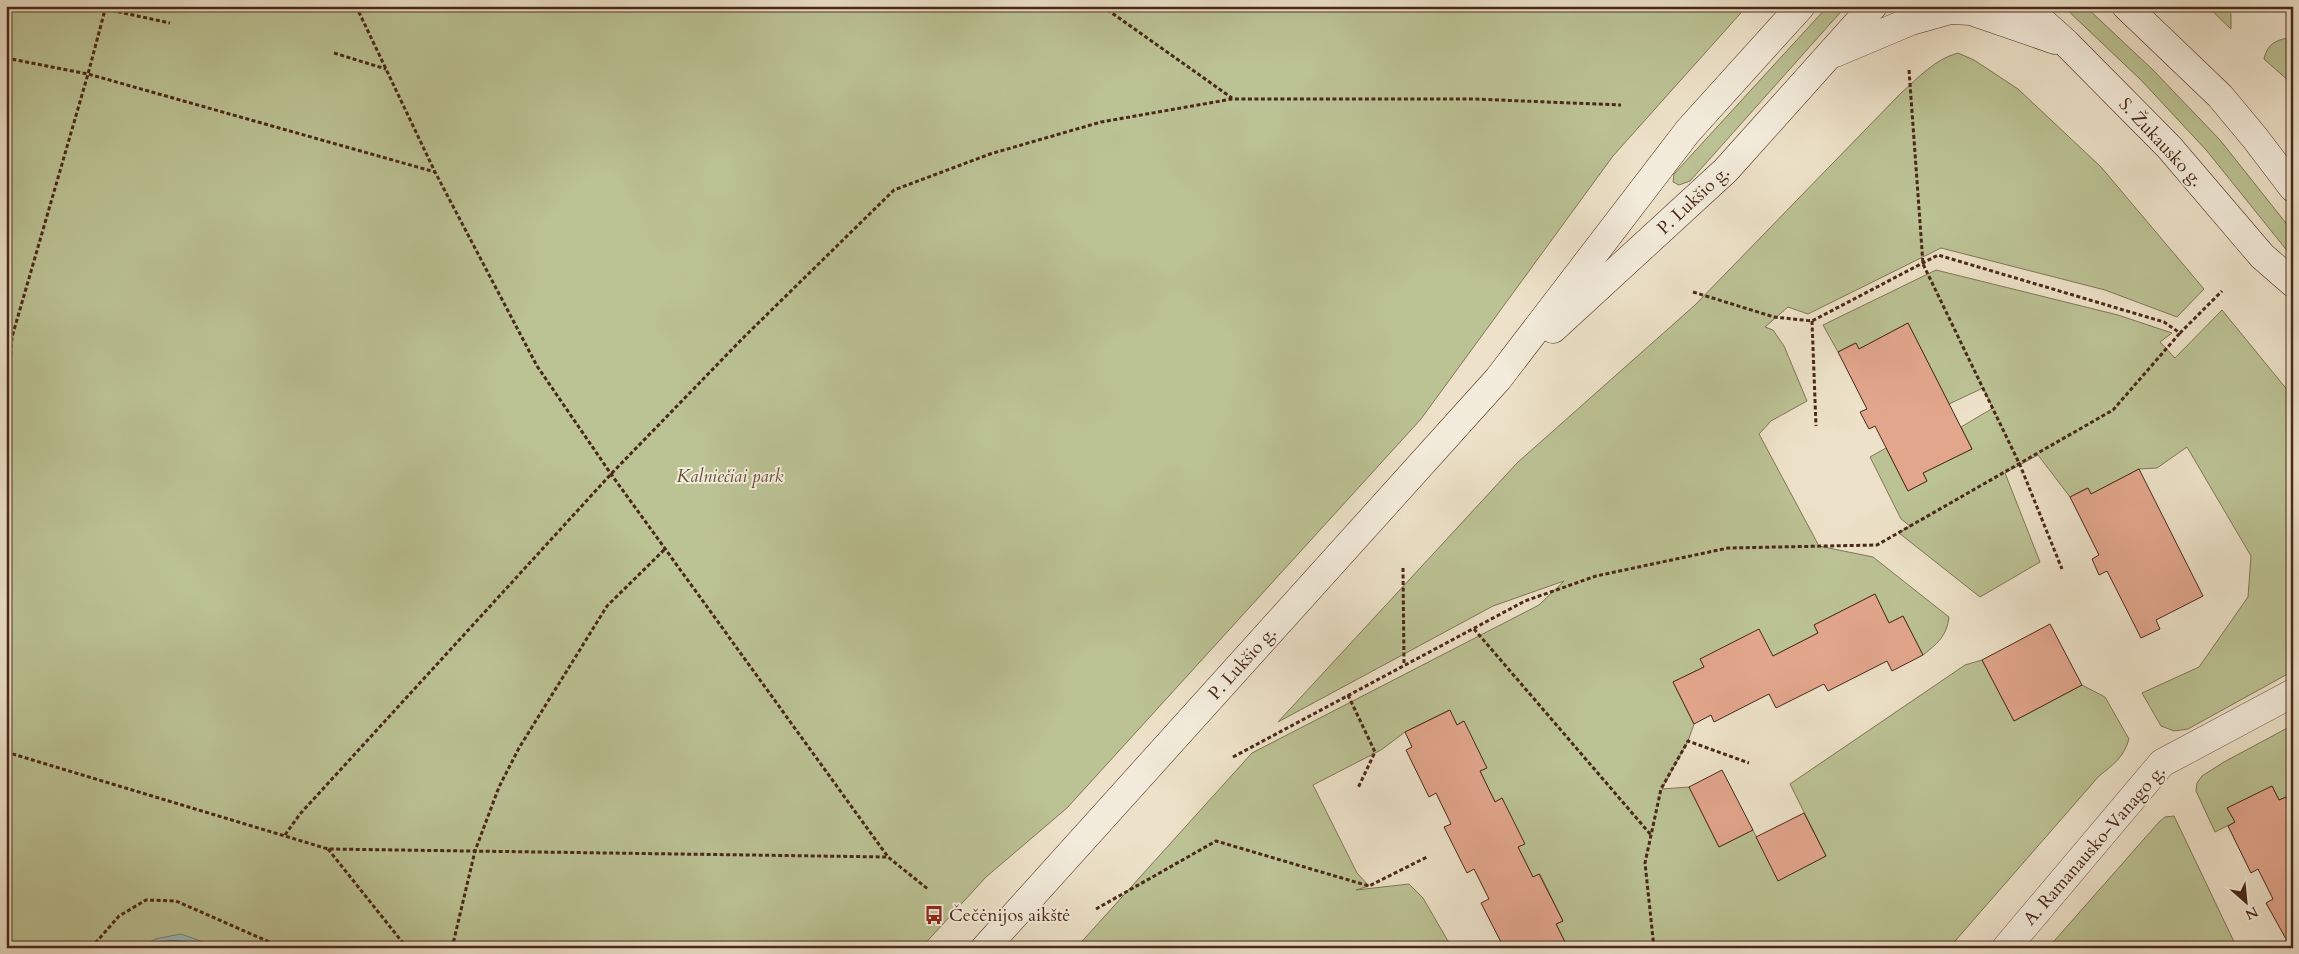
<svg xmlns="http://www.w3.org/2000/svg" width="2299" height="954" font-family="Cardo,serif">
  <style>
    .green { fill: #bbc294; stroke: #827556 }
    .water { fill: #9bbcbe; stroke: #7b817c }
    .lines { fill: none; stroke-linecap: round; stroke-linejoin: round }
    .shore { stroke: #72726b; stroke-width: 1 }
    .building { fill: #e2a68d; stroke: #4a2818 }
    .street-casing { stroke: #735644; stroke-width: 29 }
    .secondary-casing { stroke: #4a2818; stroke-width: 29 }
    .path { stroke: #4a2818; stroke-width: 3; stroke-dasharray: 4 2.5; stroke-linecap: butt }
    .street { stroke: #f3ecdc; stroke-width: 28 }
    .secondary { stroke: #f3ecdc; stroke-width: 28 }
    .labels { text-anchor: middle; stroke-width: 4; stroke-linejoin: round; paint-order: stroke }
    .street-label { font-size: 18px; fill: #4a2818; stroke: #f3ecdc }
    .park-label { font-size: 18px; font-style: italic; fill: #664e37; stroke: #f3ecdc }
    .poi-label { font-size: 18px; fill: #4a2818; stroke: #f3ecdc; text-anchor: start }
  </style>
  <rect width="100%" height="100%" fill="#ede2c9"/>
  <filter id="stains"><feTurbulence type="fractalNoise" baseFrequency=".004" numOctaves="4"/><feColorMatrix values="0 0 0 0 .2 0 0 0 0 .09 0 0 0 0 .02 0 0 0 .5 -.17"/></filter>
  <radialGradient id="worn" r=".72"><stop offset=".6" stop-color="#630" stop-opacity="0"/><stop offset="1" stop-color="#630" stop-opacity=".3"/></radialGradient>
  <g class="green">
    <polygon points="6,6 1747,6 1613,156 1421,419 1067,808 986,877 921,948 6,948"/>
    <polygon points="1828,6 1846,6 1690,181 1679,185 1673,182 1674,174"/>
    <polygon points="2063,6 2085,6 2153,70 2220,140 2293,232 2293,258 2207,151 2142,81"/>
    <polygon points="2207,6 2228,6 2231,14 2231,29"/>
    <path d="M2293,37v43l-3,2 -26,-23c4,-17 13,-19 29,-22z"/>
    <path d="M1958,53l16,7 44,29 83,78 103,122 -27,28 -72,-27 -164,-42 -133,66 -20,-7 -23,20 8,3 11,16 23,55 -36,20 -12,13 60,112 54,11 76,60c-2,19 -12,27 -26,38l-20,-39 -14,7 -14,-29 -61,31 4,8 -45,23 -69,11 -31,15 21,42 -6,17 -26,48 27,-2 30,60 34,-17 25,50 48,-24 -36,-72 175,-119 17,-5 32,61 68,-36 23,12 24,42c-5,18 -16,26 -30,37l-150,172h-381l-12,-24 7,-3 -23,-47 -7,3 -15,-30 6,-3 -22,-46 -7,4 -15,-31 6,-3 -23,-47 -6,4 -8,-15 -44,22 -24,18 -68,35 44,88 12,13 -13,4 53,-6 14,14 29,50h-376l176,-195 287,-148 25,-24 -71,25 -215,116 239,-259 178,-158 205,-211c18,-16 35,-35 58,-41z"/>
    <polygon points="1936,270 2118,315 2172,333 2160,342 2175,358 2222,310 2293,397 2293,671 2188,729 2174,731 2161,726 2142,693 2199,667 2248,597 2251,556 2187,447 2157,468 2139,469 2091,494 2087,488 2070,497 2038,455 2005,473 2040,562 1980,597 1899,533 1910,526 1901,519 1870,457 1886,448 1908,491 1927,481 1923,473 1972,449 1961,427 1993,408 1983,388 1949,404 1908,323 1859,349 1855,343 1838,352 1823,325"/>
    <polygon points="2293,725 2293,811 2286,797 2279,800 2272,786 2228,808 2235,822 2215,832 2196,791 2197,783 2202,776 2224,762"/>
    <polygon points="2174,816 2237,948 2048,948 2159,822 2165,817"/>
  </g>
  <polygon class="water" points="181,934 220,948 142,948 155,939"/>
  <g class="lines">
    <path class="shore" d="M151,948c17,-13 35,-7 53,0"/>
  </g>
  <g class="building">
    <polygon points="1908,323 1972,449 1923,473 1927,481 1908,491 1875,426 1869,429 1860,412 1867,409 1838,352 1856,343 1859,349"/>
    <polygon points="2139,469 2203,596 2156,620 2160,629 2141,638 2107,571 2099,575 2092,559 2099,555 2070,497 2088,488 2091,494"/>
    <polygon points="1875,594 1889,623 1903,616 1923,655 1892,671 1887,661 1828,691 1824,684 1776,708 1769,694 1714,722 1711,715 1694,724 1673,682 1704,667 1700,659 1759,629 1773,656 1818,633 1814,625"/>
    <polygon points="2050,624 2082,685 2014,721 1982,660"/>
    <polygon points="1450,710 1457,725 1464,721 1487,768 1480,771 1495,802 1502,798 1525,844 1518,847 1533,877 1539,874 1563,921 1556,924 1568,948 1504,948 1481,903 1489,899 1474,869 1467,873 1444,827 1451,824 1436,793 1429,797 1406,750 1412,747 1405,732"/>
    <polygon points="1722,770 1753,830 1719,847 1689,787"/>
    <polygon points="2272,786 2279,800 2286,797 2293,811 2293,947 2291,948 2266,903 2273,899 2258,869 2251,873 2228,826 2235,822 2227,808"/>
    <polygon points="1804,813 1826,856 1778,881 1756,837"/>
  </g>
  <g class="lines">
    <g class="street-casing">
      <polyline id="street" points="2006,948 2162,763 2293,693"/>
    </g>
    <g class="secondary-casing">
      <g id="secondary">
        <polyline points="2025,6 2066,43 2169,147 2262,256 2293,283"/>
        <polyline points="2126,6 2220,96 2255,138 2293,188"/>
        <polyline points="1835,53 1911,21 1950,10 1971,11 2055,40"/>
        <polyline points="1553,329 1726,170 1873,6"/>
        <polyline points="985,948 1498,379 1688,131 1801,6"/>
      </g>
    </g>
    <g class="path">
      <polyline points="356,6 435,172 537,366 611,474 888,857"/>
      <polyline points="1102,6 1232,98"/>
      <polyline points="105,9 170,23"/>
      <polyline points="334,53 386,69"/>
      <polyline points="6,58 88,74 435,172"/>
      <polyline points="1909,70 1923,264 2020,465 2062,569"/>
      <polyline points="1693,292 1774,317 1812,321 1938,255 2164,322 2180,333 2222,291"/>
      <polyline points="1812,321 1816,426"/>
      <polyline points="6,426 12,337 88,74 106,6"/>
      <polyline points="1403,568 1404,665"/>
      <polyline points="1474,629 1651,835"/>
      <polyline points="1348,695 1375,752 1358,788"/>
      <polyline points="6,752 328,849 888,857 929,890"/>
      <polyline points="1233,757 1525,601 1596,576 1728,548 1877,545 2113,410 2180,333"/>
      <polyline points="285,835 300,814 611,474 744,337 894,190 990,154 1101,122 1232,99 1474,99 1621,105"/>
      <polyline points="328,849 407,948"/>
      <polyline points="1096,909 1216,841 1369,886 1427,857"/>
      <polyline points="91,948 119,916 146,900 176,901 283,948"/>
      <polyline points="452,948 475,851 499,787 519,748 607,606 665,549"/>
      <polyline points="1654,948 1645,863 1661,789 1688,741 1749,763"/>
    </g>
    <use href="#street" class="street"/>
    <use href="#secondary" class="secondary"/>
  </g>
  <defs>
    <g id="bus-bare" transform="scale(1.5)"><path d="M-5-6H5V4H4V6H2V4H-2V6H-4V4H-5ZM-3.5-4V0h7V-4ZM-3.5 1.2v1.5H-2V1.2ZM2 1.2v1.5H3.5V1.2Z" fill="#8f2418" stroke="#f3ecdc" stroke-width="2.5" paint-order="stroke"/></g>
  </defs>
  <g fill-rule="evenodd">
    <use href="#bus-bare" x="934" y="915"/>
  </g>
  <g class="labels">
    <g class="street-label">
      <text transform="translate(2161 142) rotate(47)" y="6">S. Žukausko g.</text>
      <text transform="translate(1693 200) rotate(-43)" y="6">P. Lukšio g.</text>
      <text transform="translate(1242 663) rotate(-48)" y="6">P. Lukšio g.</text>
      <text transform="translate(2094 845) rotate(-49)" y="6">A. Ramanausko-Vanago g.</text>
    </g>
    <g class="park-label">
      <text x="730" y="482">Kalniečiai park</text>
    </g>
    <g class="poi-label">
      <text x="949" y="921">Čečėnijos aikštė</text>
    </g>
  </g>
  <rect width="2299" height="954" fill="none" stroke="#ede2c9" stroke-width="25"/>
  <rect x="8" y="8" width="2284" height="939" fill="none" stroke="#4a2818" stroke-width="2.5"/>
  <rect x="12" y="12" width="2274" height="929" fill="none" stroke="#4a2818"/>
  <g transform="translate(2246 902) rotate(153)" stroke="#f3ecdc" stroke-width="4" paint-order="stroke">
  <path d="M0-4L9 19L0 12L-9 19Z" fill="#4a2818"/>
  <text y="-8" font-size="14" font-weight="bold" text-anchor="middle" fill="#4a2818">N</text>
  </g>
  <rect width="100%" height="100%" filter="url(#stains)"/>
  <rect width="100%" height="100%" fill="url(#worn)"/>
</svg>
